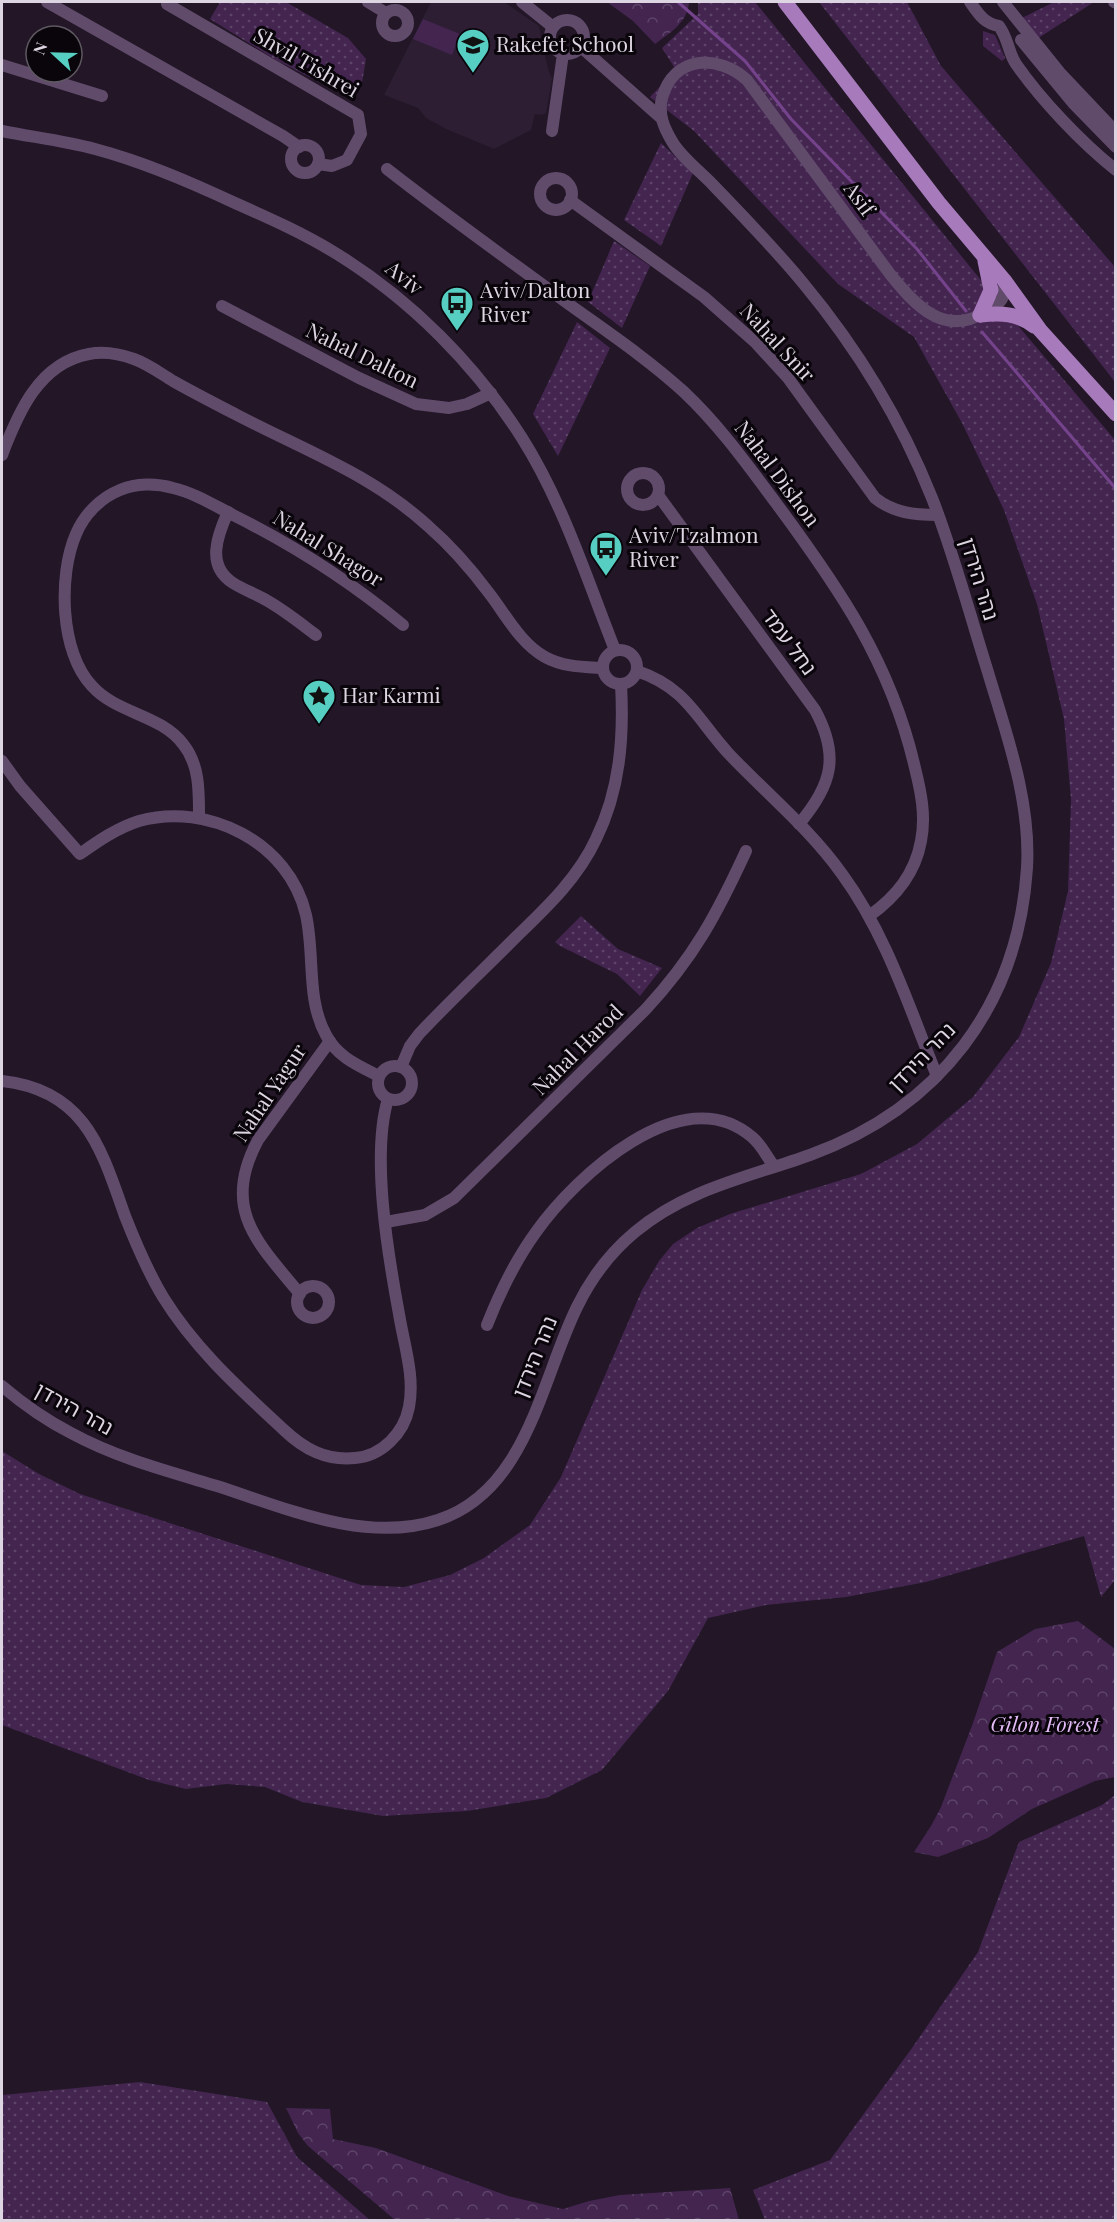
<svg xmlns="http://www.w3.org/2000/svg" width="1117" height="2222" font-family="'Playfair Display','Noto Sans Hebrew',serif">
  <style>
    .built { fill: #2d1e34 }
    .grass { fill: url(#grass-dots) }
    .forest { fill: url(#forest-crowns) }
    .pitch { fill: #432550 }
    .lines { fill: none; stroke-linecap: round; stroke-linejoin: round }
    .stream { stroke: #75438c; stroke-width: 3 }
    .minor { stroke: #614b6b; stroke-width: 12 }
    .major { stroke: #a77abb; stroke-width: 15 }
    .labels { text-anchor: middle; stroke-width: 6; stroke-linejoin: round; paint-order: stroke }
    .poi-label { font-size: 21px; fill: #ddd5e1; stroke: #09050b; text-anchor: start }
    .street-label { font-size: 21px; fill: #ddd5e1; stroke: #09050b }
    .park-label { font-size: 21px; font-style: italic; fill: #e4bbf7; stroke: #09050b }
  </style>
  <defs>
    <pattern id="grass-dots" width="8" height="8" patternUnits="userSpaceOnUse" patternTransform="scale(1.5)"><rect width="8" height="8" fill="#432550"/><path d="M2 2h.1M6 6h.1" fill="none" stroke="#5e4469" stroke-width="1.8" stroke-linecap="round"/></pattern>
    <pattern id="forest-crowns" width="20" height="18" patternUnits="userSpaceOnUse" patternTransform="scale(1.5)"><rect width="20" height="18" fill="#432550"/><path d="M2 6a3 3 0 1 1 6 0M12 15a3 3 0 1 1 6 0" fill="none" stroke="#5e4469"/></pattern>
  </defs>
  <rect width="100%" height="100%" fill="#221627"/>
  <polygon class="built" points="431,2 504,2 539,26 548,69 552,78 546,113 542,115 535,114 531,130 494,149 446,129 426,118 418,108 384,95"/>
  <g class="grass">
    <polygon points="220,2 286,2 348,38 366,59 362,83 323,84 276,60 210,19"/>
    <polygon points="698,2 755,2 1015,322 1115,440 1115,1580 1101,1597 1084,1536 926,1582 846,1597 766,1605 708,1618 668,1691 602,1770 546,1798 467,1811 383,1816 302,1802 265,1787 226,1784 186,1789 149,1780 2,1725 2,1451 39,1474 80,1494 361,1585 404,1587 450,1575 484,1558 530,1525 561,1477 642,1290 659,1261 673,1244 697,1228 730,1214 861,1174 917,1144 973,1097 1019,1037 1051,963 1068,891 1071,800 1064,719 1037,604 1004,510 962,423 914,337 838,284 694,131 650,97 676,70 662,48 698,14"/>
    <polygon points="819,2 907,2 941,66 1115,267 1115,382"/>
    <polygon points="1054,2 1094,2 1037,39 1022,18"/>
    <polygon points="983,31 995,35 1005,58 1002,61 983,46"/>
    <polygon points="661,143 693,173 661,246 624,220"/>
    <polygon points="614,241 650,266 622,328 588,302"/>
    <polygon points="577,322 610,348 558,456 533,414"/>
    <polygon points="581,916 618,949 662,968 640,996 617,974 560,946 555,942"/>
    <polygon points="1115,1795 1115,2220 765,2220 753,2190 830,2160 912,2048 978,1952 1019,1842 1102,1805"/>
    <polygon points="140,2082 267,2102 297,2157 370,2220 2,2220 2,2095"/>
  </g>
  <g class="forest">
    <path d="M607,2h82c-1,20 -19,31 -34,42l-22,-23z"/>
    <polygon points="1078,1621 1115,1649 1115,1777 1095,1781 1032,1809 988,1838 938,1857 914,1852 931,1826 941,1807 973,1723 997,1652 1035,1629"/>
    <polygon points="286,2108 330,2109 333,2139 376,2148 508,2196 563,2209 589,2201 620,2195 730,2188 739,2220 395,2220 308,2146 298,2133"/>
  </g>
  <polygon class="pitch" points="423,19 460,34 452,55 413,39"/>
  <g class="lines">
    <g class="stream">
      <polyline points="678,2 745,61 791,119 917,249 966,311"/>
      <polyline points="982,332 1116,489"/>
    </g>
    <g class="minor">
      <polyline points="47,2 283,136 299,147"/>
      <polyline points="368,2 386,13"/>
      <polyline points="522,2 553,27"/>
      <path d="M970,2c8,11 14,22 29,24 10,14 9,26 17,38 25,36 66,79 100,106"/>
      <polyline points="1003,2 1061,74 1116,132"/>
      <polyline points="1114,2 1116,3"/>
      <polyline points="167,4 358,115 361,134 347,160 332,166 318,164"/>
      <circle cx="395" cy="23" r="13"/>
      <circle cx="567" cy="37" r="17"/>
      <polyline points="1021,40 1073,103 1116,147"/>
      <polyline points="581,47 660,117"/>
      <polyline points="2,65 102,96"/>
      <path d="M2,131c30,6 63,10 93,18 49,13 95,33 140,54 34,15 70,31 102,51 74,46 138,110 185,184 41,65 65,141 93,212"/>
      <polyline points="552,131 563,54"/>
      <circle cx="305" cy="159" r="14"/>
      <path d="M387,169c60,47 122,91 183,136 39,28 79,55 114,87 35,33 63,72 92,111 63,85 115,160 139,265 6,24 11,48 6,73 -6,33 -25,56 -52,75"/>
      <circle cx="556" cy="194" r="16"/>
      <path d="M570,200l134,97 51,45 33,36 87,120c19,15 39,17 63,17"/>
      <polyline points="222,306 359,378 416,404 449,408 467,404 491,393"/>
      <path d="M2,455c16,-42 37,-92 87,-101 15,-3 31,0 45,5 14,5 26,14 39,22 21,12 43,23 64,34 67,35 134,59 191,111 23,20 43,43 61,67 17,22 31,50 56,64 18,10 38,10 57,11"/>
      <circle cx="643" cy="489" r="16"/>
      <path d="M658,495l157,215c25,46 17,75 -16,114"/>
      <path d="M228,512c-11,24 -22,54 5,71 11,7 23,11 33,17 18,10 34,23 50,35"/>
      <circle cx="620" cy="667" r="17"/>
      <path d="M637,671c50,17 59,47 92,83 38,40 81,75 113,120 44,60 67,133 95,202"/>
      <path d="M2,761l18,25 60,68c18,-13 37,-26 59,-33 69,-19 150,21 167,94 9,40 0,84 20,120 11,22 33,31 53,41"/>
      <path d="M199,818c0,-26 1,-53 -16,-74 -23,-30 -66,-30 -91,-58 -32,-33 -34,-111 -16,-152 8,-19 24,-36 44,-44 16,-7 36,-7 53,-2 22,5 42,18 62,28 60,30 116,66 168,109"/>
      <circle cx="395" cy="1083" r="17"/>
      <path d="M401,1067l9,-21 9,-12c31,-33 65,-65 97,-97 30,-29 62,-59 80,-98 24,-49 28,-101 25,-155"/>
      <path d="M2,1081c83,9 99,67 123,135 11,28 23,56 38,81 32,52 77,92 121,133 20,19 42,31 71,28 27,-2 49,-25 54,-51 6,-31 -5,-62 -10,-93 -11,-59 -28,-159 -11,-215"/>
      <path d="M386,1222l39,-7 29,-17 192,-189c48,-52 71,-95 100,-158"/>
      <circle cx="313" cy="1302" r="16"/>
      <path d="M300,1294c-43,-52 -79,-85 -42,-154l72,-99"/>
      <path d="M487,1325c13,-33 28,-64 49,-93 39,-55 146,-155 216,-95 10,8 14,19 22,29"/>
      <path d="M2,1386c21,18 44,34 69,47 46,25 96,38 146,53 68,22 149,58 221,34 89,-29 103,-140 139,-213 14,-29 34,-55 58,-75 51,-43 114,-55 175,-77 129,-47 208,-149 217,-287 4,-68 -21,-135 -40,-199 -18,-57 -33,-115 -55,-171 -31,-78 -75,-150 -129,-215 -28,-34 -58,-65 -89,-97 -13,-14 -31,-27 -41,-43 -9,-15 -15,-28 -11,-45 12,-43 56,-44 85,-18l143,194c24,30 54,64 95,38 17,-10 20,-11 19,-32"/>
    </g>
    <g class="major">
      <polyline points="785,2 939,203 1004,280 1040,330 1116,414"/>
      <path d="M980,315c21,-2 37,-2 54,11"/>
      <polyline points="980,315 991,290 985,261"/>
    </g>
  </g>
  <defs>
    <g id="school-pin" transform="scale(1.725)"><path d="M0 17L-7.5 6A9.5 9.5 0 1 1 7.5 6Z" fill="#56cec2" stroke="#09050b"/><path d="M0-5L7-2L0 1L-7-2ZM-4 1L0 2.5L4 1V4Q0 6-4 4Z" fill="#111"/></g>
    <g id="bus-pin" transform="scale(1.725)"><path d="M0 17L-7.5 6A9.5 9.5 0 1 1 7.5 6Z" fill="#56cec2" stroke="#09050b"/><path d="M-5-6H5V4H4V6H2V4H-2V6H-4V4H-5ZM-3.5-4V0h7V-4ZM-3.5 1.2v1.5H-2V1.2ZM2 1.2v1.5H3.5V1.2Z" fill="#111"/></g>
    <g id="sight-pin" transform="scale(1.725)"><path d="M0 17L-7.5 6A9.5 9.5 0 1 1 7.5 6Z" fill="#56cec2" stroke="#09050b"/><path d="M0-6L1.8-2.2L6-1.7L2.9 1.2L3.7 5.4L0 3.3L-3.7 5.4L-2.9 1.2L-6-1.7L-1.8-2.2Z" fill="#111"/></g>
  </defs>
  <g fill-rule="evenodd">
    <use href="#school-pin" x="473" y="45"/>
    <use href="#bus-pin" x="457" y="303"/>
    <use href="#bus-pin" x="606" y="548"/>
    <use href="#sight-pin" x="319" y="696"/>
  </g>
  <g class="labels">
    <g class="poi-label">
      <text x="496" y="52">Rakefet School</text>
      <text x="480" y="298">Aviv/Dalton<tspan x="480" dy="24">River</tspan></text>
      <text x="629" y="543">Aviv/Tzalmon<tspan x="629" dy="24">River</tspan></text>
      <text x="342" y="703">Har Karmi</text>
    </g>
    <g class="street-label">
      <text transform="translate(306 63) rotate(30)" y="7">Shvil Tishrei</text>
      <text transform="translate(859 199) rotate(54)" y="7">Asif</text>
      <text transform="translate(404 278) rotate(39)" y="7">Aviv</text>
      <text transform="translate(777 343) rotate(47)" y="7">Nahal Snir</text>
      <text transform="translate(362 356) rotate(26)" y="7">Nahal Dalton</text>
      <text transform="translate(777 474) rotate(53)" y="7">Nahal Dishon</text>
      <text transform="translate(328 549) rotate(32)" y="7">Nahal Shagor</text>
      <text transform="translate(979 579) rotate(73)" y="7">נהר הירדן</text>
      <text transform="translate(789 642) rotate(54)" y="7">נחל עמד</text>
      <text transform="translate(578 1050) rotate(-45)" y="7">Nahal Harod</text>
      <text transform="translate(922 1057) rotate(-46)" y="7">נהר הירדן</text>
      <text transform="translate(270 1093) rotate(-56)" y="7">Nahal Yagur</text>
      <text transform="translate(535 1357) rotate(-68)" y="7">נהר הירדן</text>
      <text transform="translate(74 1409) rotate(29)" y="7">נהר הירדן</text>
    </g>
    <g class="park-label">
      <text x="1045" y="1732">Gilon Forest</text>
    </g>
  </g>
  <rect width="1117" height="2222" fill="none" stroke="#ddd5e1" stroke-width="6"/>
  <g transform="translate(54 54) rotate(292)"><circle r="28" fill="#09050b" stroke="#5e5861" stroke-width="1.5"/>
  <path d="M0-4.5L10 22L0 15L-10 22Z" fill="#56cec2"/>
  <text y="-9" font-size="16" font-weight="bold" text-anchor="middle" fill="#ddd5e1">N</text>
  </g>
</svg>
